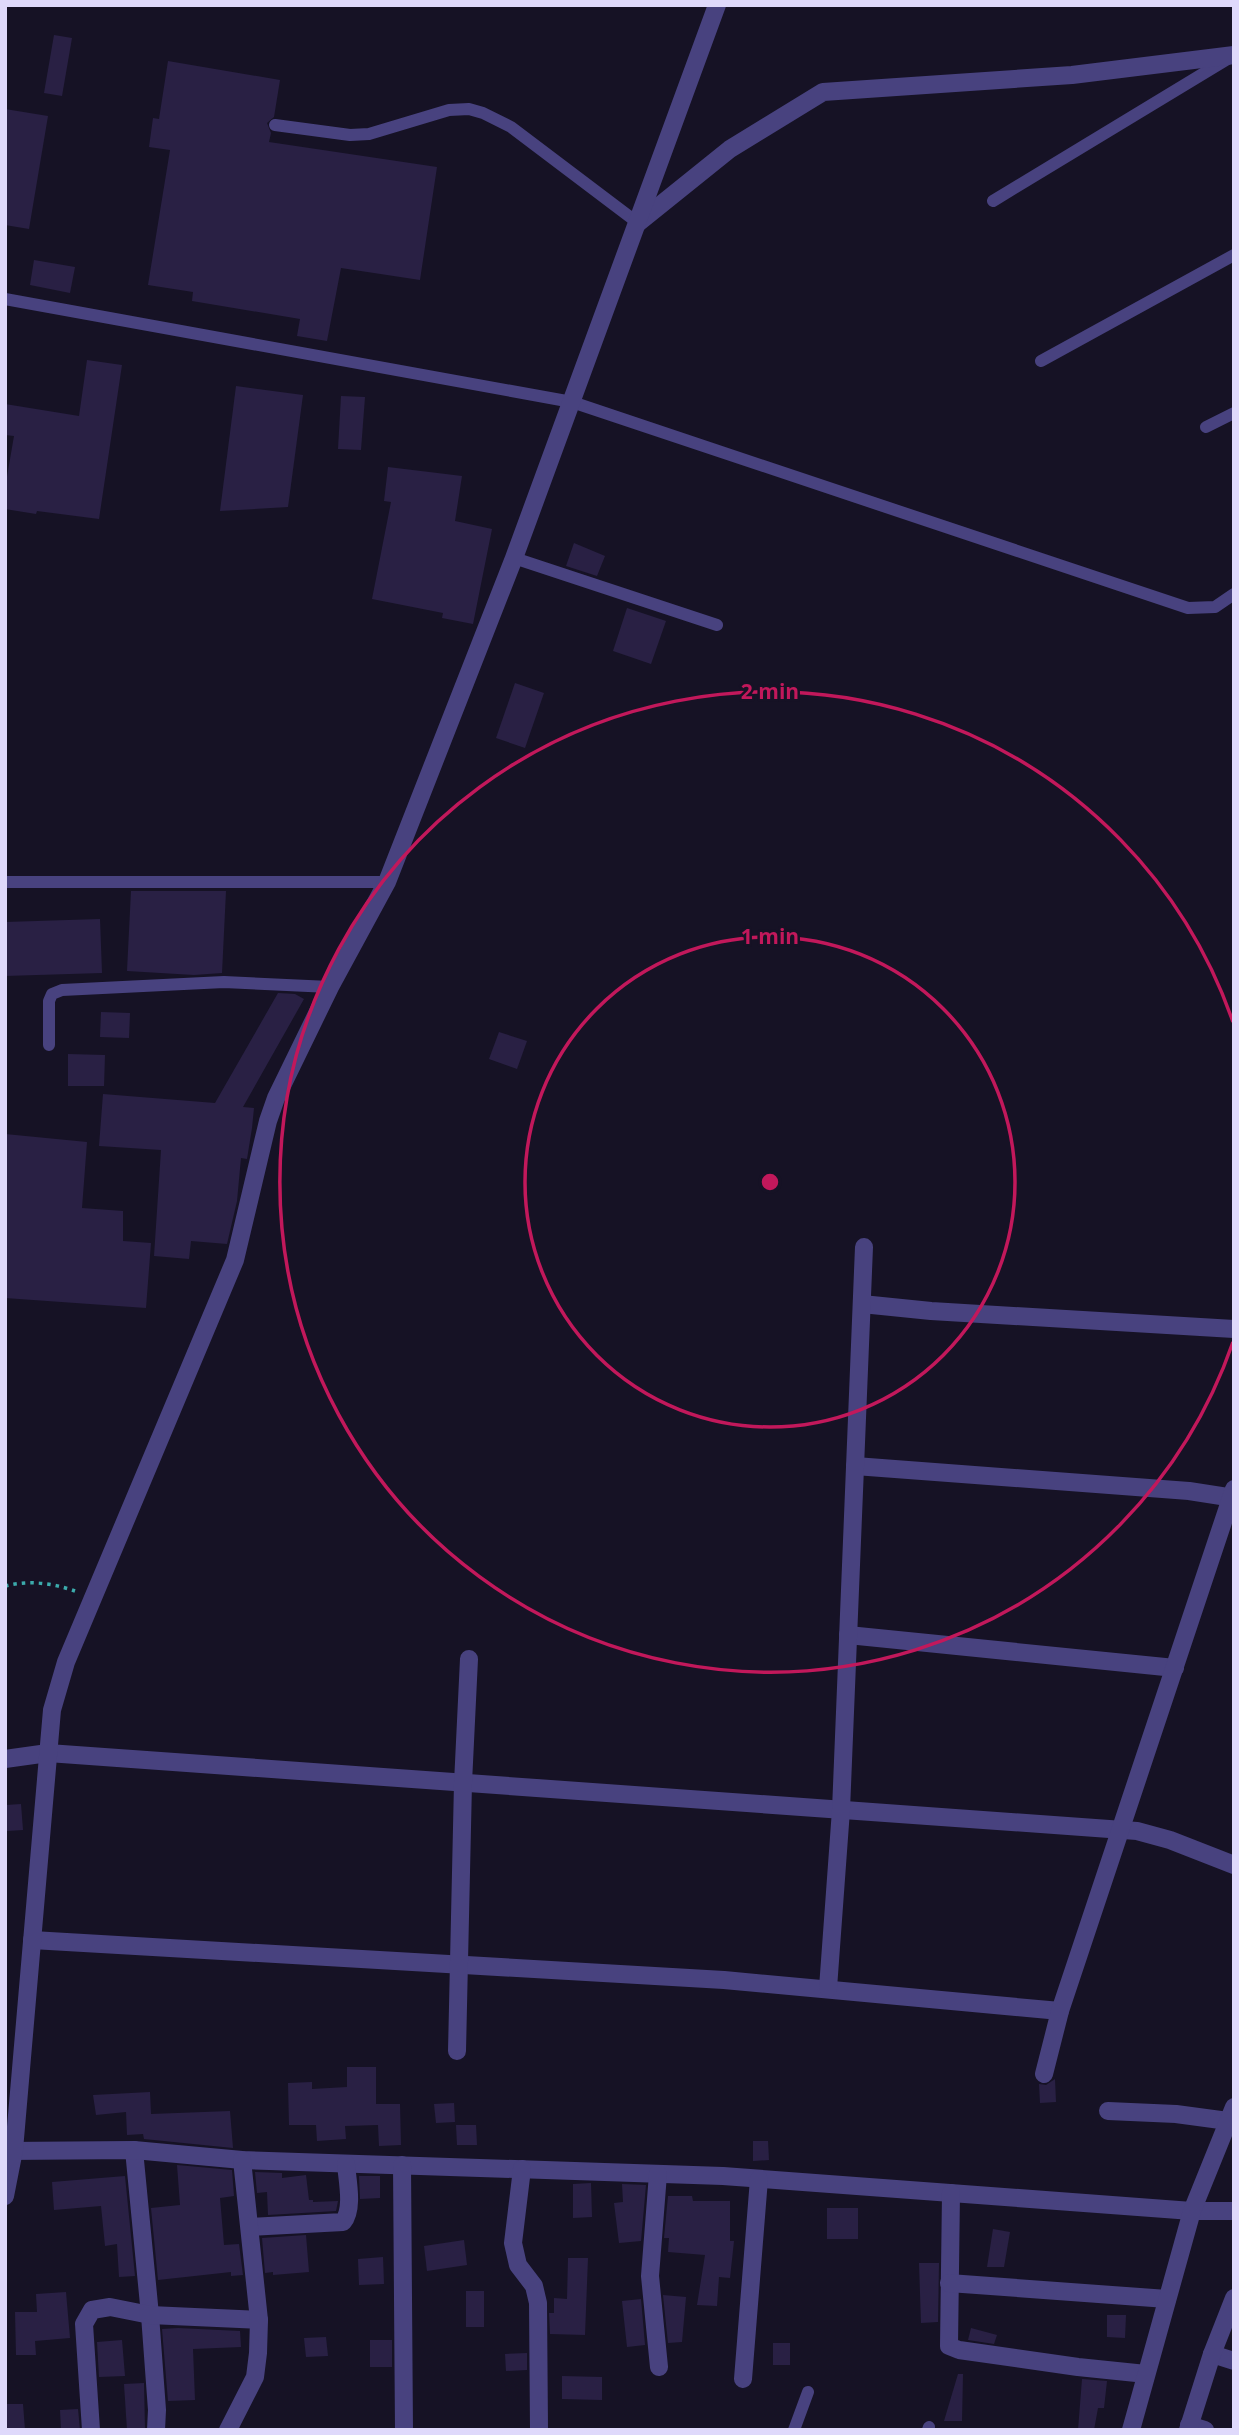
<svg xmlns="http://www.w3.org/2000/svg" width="1239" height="2435" font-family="'Open Sans',sans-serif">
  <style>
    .building { fill: #292044 }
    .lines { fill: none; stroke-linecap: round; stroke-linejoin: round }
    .path { stroke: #3cabac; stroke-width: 3.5; stroke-dasharray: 3.5 5; stroke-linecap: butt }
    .service { stroke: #48427f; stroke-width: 12 }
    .minor { stroke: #48427f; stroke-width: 18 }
    .tertiary { stroke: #48427f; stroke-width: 18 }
    .ring { fill: none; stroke: #c2185b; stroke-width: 3.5 }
    .centre { fill: #c2185b; stroke: #161225; stroke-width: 3.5 }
    .ring-label { font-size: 21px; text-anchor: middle; font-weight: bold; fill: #c2185b; stroke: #161225; stroke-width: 5; stroke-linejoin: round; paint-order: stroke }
  </style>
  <rect width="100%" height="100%" fill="#161225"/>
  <g class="building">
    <polygon points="54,35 72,38 62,96 44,93"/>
    <polygon points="168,61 280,80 274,117 267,123 271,133 269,142 437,167 420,280 341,268 327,341 297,336 300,319 192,301 193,292 148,285 170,150 149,147 153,118 159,119"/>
    <polygon points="5,109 48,116 29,229 5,225"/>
    <polygon points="34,260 75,267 70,293 30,285"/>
    <polygon points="87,360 122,365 99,519 37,511 36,514 5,509 5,488 14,436 5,435 5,404 79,416"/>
    <polygon points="236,386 303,395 288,507 220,511"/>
    <polygon points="341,396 365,397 361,450 338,449"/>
    <polygon points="388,467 462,476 455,521 492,529 473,624 442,618 443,613 372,599 391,502 384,501"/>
    <polygon points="574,543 605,556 597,576 566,566"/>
    <polygon points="627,608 666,621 651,664 613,651"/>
    <polygon points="515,683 544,693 525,748 496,738"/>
    <polygon points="131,891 226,891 222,973 194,975 127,971"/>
    <polygon points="100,919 102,973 5,976 5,922"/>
    <polygon points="278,993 295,994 304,999 243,1107 254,1108 252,1128 247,1159 241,1158 237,1201 227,1244 191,1241 189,1259 154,1256 161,1150 99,1146 103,1094 215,1103"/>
    <polygon points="101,1012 130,1013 129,1038 100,1037"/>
    <polygon points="499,1032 527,1041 517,1069 489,1059"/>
    <polygon points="68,1054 105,1055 104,1086 68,1086"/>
    <polygon points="5,1134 87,1142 82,1208 123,1211 123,1241 151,1243 146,1308 5,1298"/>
    <polygon points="21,1804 23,1830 7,1831 6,1805"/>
    <polygon points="347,2067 376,2067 376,2104 400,2104 401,2145 379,2146 378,2125 345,2126 346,2139 317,2141 316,2125 289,2125 288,2083 312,2082 312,2089 347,2087"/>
    <polygon points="1055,2079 1056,2102 1040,2103 1039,2084 1046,2085"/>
    <polygon points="150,2092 151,2114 230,2111 233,2148 144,2139 143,2134 127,2135 126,2112 96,2115 93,2095"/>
    <polygon points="454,2103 455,2122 436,2123 434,2104"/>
    <polygon points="456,2125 476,2125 477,2145 457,2145"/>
    <polygon points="753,2141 768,2141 769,2160 753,2161"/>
    <polygon points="177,2165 232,2170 234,2196 220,2198 224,2245 239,2244 243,2275 231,2276 231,2272 158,2280 151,2208 180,2205"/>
    <polygon points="255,2172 282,2173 282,2178 306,2175 309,2200 313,2200 313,2202 338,2201 336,2211 268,2215 267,2192 257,2193"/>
    <polygon points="125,2176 135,2276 119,2277 117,2244 105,2246 101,2206 54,2210 52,2182"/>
    <polygon points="359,2176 380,2176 380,2198 360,2199"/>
    <polygon points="591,2183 592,2217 573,2218 573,2184"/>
    <polygon points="622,2184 646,2185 641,2241 619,2243 614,2203 623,2202"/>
    <polygon points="668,2196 692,2196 693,2201 730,2201 730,2241 734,2241 730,2278 719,2277 717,2306 697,2305 705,2255 668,2252 669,2238 664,2238"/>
    <rect x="827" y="2208" width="31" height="31"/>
    <polygon points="993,2229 1010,2232 1004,2267 987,2267"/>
    <polygon points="306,2235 309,2272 273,2275 273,2272 265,2273 262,2238"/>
    <polygon points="464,2240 467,2265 427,2271 424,2246"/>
    <polygon points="383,2257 384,2284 359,2285 358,2259"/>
    <polygon points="568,2258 588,2258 585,2335 550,2334 549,2313 554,2313 554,2298 567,2299"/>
    <polygon points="919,2263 939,2263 938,2322 921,2323"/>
    <rect x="466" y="2291" width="18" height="36"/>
    <polygon points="66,2292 70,2338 35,2341 36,2355 16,2355 15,2312 37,2312 36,2294"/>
    <polygon points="663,2295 686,2297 682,2342 668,2343"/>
    <polygon points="641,2299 645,2345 627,2347 622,2301"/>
    <polygon points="1107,2315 1126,2315 1125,2338 1107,2337"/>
    <polygon points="178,2328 240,2331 241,2347 193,2349 195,2400 168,2401 162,2329"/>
    <polygon points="971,2328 997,2335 994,2344 968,2340"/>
    <polygon points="326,2337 328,2356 306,2357 304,2338"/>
    <polygon points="122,2340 125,2376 99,2377 97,2342"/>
    <rect x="370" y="2340" width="22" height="27"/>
    <rect x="773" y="2343" width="17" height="22"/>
    <polygon points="527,2353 527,2370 506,2371 505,2354"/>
    <polygon points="958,2374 963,2374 962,2421 944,2421"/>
    <polygon points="562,2376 602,2377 602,2400 562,2399"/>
    <polygon points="1082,2379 1107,2381 1104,2408 1098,2408 1094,2430 1078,2430"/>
    <polygon points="144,2383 145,2430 127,2430 124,2384"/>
    <polygon points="5,2404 23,2404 25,2430 5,2430"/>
    <polygon points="78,2409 80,2430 61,2430 60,2410"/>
  </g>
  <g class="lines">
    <path class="path" d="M5,1586c24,-6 47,-3 70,5"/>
    <g class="service">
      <polyline points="275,125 350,135 369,134 449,110 469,109 483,113 511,127 638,223"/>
      <polyline points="993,201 1229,58"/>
      <polyline points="5,299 572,402 1188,608 1215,607 1234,594"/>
      <polyline points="1041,361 1234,255"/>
      <polyline points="1206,427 1234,413"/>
      <polyline points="514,558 717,625"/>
      <polyline points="5,882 387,882"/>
      <polyline points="49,1045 49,1001 52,994 62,990 224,982 330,987"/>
      <polyline points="794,2430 808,2392"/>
      <polyline points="928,2430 929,2427"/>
    </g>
    <g class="minor">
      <polyline points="638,223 730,149 823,92 1072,75 1234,55"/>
      <polyline points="862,1304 931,1311 1234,1329"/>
      <polyline points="855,1466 1189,1491 1234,1498"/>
      <polyline points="848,1635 1175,1668"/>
      <polyline points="5,1759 48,1753 1137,1831 1170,1840 1234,1865"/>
      <polyline points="32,1940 724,1980 1060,2011"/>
      <polyline points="828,1988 841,1810 864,1247"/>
      <polyline points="457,2051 463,1783 469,1659"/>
      <polyline points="1044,2074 1060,2011 1234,1489"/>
      <polyline points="1108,2111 1176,2114 1228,2121"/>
      <polyline points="134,2150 150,2315 157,2410 156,2430"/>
      <polyline points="5,2151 134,2150 242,2160 723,2176 1192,2211 1234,2211"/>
      <polyline points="402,2165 404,2430"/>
      <polyline points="522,2169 513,2243 518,2265 534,2286 538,2303 539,2430"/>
      <polyline points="658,2174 650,2276 659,2367"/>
      <polyline points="951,2193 949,2346 959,2350 1078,2367 1146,2374"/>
      <polyline points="5,2196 14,2150 52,1710 66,1662 235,1260 268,1121 276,1098 330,987 387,882 514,558 717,5"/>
      <path d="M250,2227l93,-5c11,-13 4,-43 3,-58"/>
      <polyline points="949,2283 1167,2299"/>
      <polyline points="1212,2354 1234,2361"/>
      <polyline points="743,2379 759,2179"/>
      <polyline points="1189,2425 1205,2430"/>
      <polyline points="91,2430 84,2324 92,2310 110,2307 150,2315 259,2320"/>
      <polyline points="228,2430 255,2377 258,2353 259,2320 242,2160"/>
      <polyline points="1131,2430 1192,2211 1234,2107"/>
    </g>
    <polyline class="tertiary" points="1188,2430 1212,2354 1234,2298"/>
  </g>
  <g class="ring">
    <circle cx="770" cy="1182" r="245"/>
    <path d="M1233 1342A490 490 0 1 1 1233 1022"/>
  </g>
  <circle cx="770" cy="1182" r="10" class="centre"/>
  <g class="ring-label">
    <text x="770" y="699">2 min</text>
    <text x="770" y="944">1 min</text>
  </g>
  <rect width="1239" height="2435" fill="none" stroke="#dfd9fb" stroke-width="14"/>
</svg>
